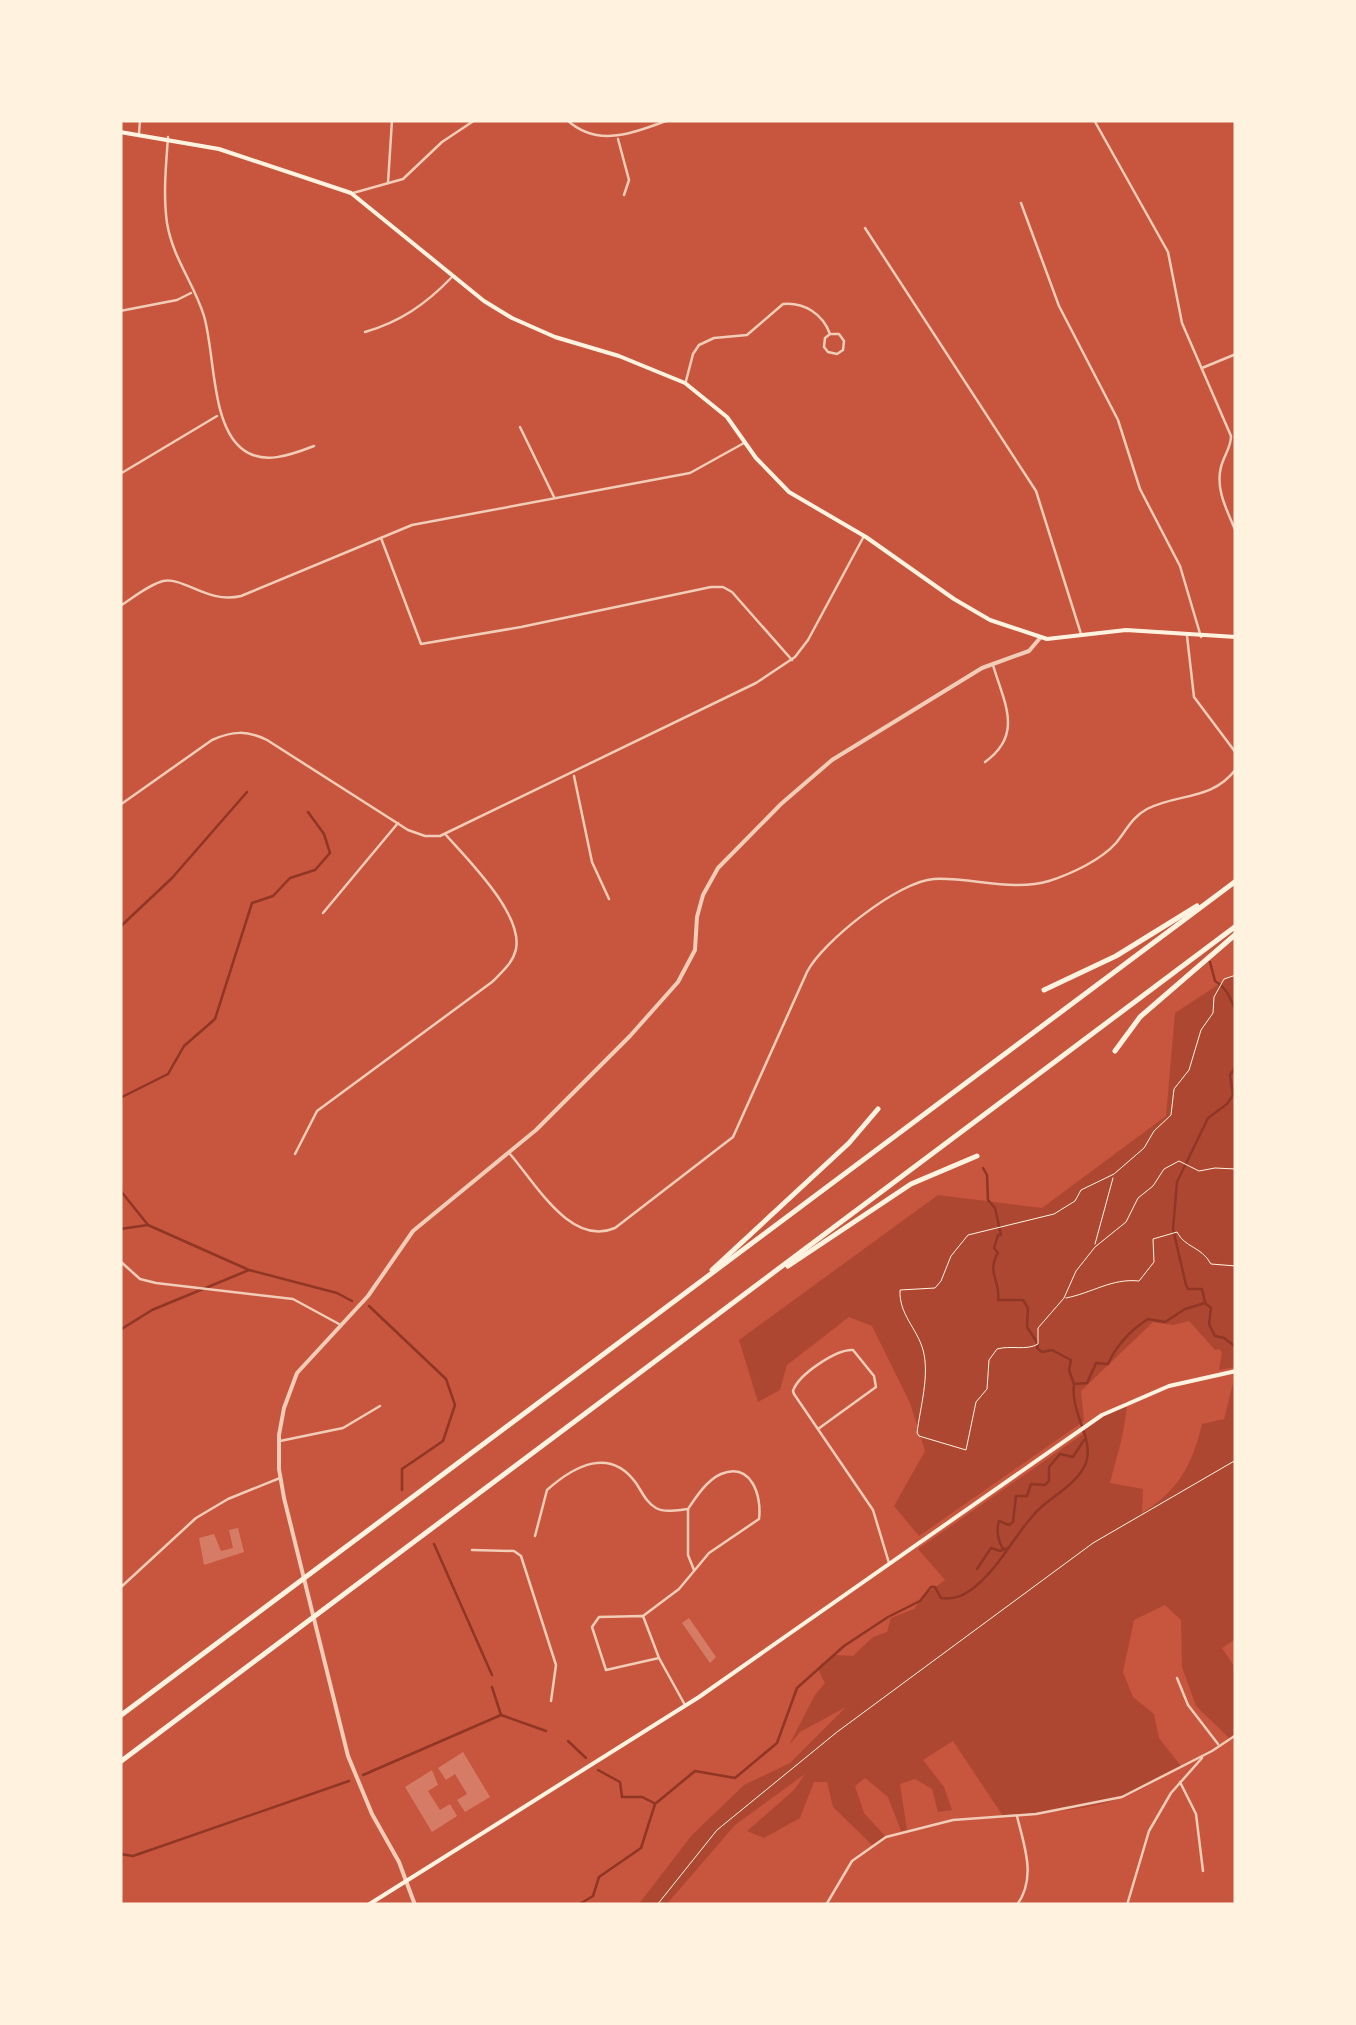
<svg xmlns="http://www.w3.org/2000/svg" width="1356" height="2025" font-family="Merriweather,serif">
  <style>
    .green { fill: #ae4732 }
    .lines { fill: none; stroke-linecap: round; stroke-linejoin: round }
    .stream { stroke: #8f3625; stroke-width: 2.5 }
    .building { fill: #d67c66 }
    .path { stroke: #fff3e0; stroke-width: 1 }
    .minor { stroke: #f1ccb7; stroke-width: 2.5 }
    .tertiary { stroke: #f1ccb7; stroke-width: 4 }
    .secondary { stroke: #fff3e0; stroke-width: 4 }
    .primary { stroke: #fff3e0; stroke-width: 4 }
    .motorway { stroke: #fff3e0; stroke-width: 5 }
  </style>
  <rect width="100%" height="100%" fill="#c8553d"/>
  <g class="green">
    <polygon points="1236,973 1236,1367 1219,1370 1222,1353 1219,1349 1215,1350 1189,1321 1173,1325 1153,1322 1081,1391 1084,1421 919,1536 894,1506 925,1451 910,1403 872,1326 849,1317 787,1365 780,1390 758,1402 739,1340 938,1195 1042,1208 1166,1116 1175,1013"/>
    <path d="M1236,1371v268l-14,9 14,21v66l-6,4 -34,-33 -14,-39 -1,-47 -16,-15 -31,15 -11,52 10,25 21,17 5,24 22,28c-17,9 -33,21 -50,28 -39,17 -86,18 -128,22l-50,-75 -30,19 21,27 8,23 -14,2 -6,-23 -17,-10 -15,5 7,46 -6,1 -13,-34 -23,-19 -10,8 9,27 22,24 -14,8 -39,-38 -6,-25h-13l-14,36 -36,20 -17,-7 47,-41 11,-16 -70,51 -69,80h-28l54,-70 52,-50 46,-22 56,-56 -46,25 -11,13 26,-50 10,-12 -6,-12 2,-7 15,-9 17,1 20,-19 14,-5 4,-14 23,-9 9,-13 22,-16 -27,-31 165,-115 -2,-6 46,-27c-1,28 -10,55 -17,82l33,6 -1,24c37,-23 50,-48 60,-89l22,-5z"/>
  </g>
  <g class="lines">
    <g class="stream">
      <polyline points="120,927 172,878 247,792"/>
      <path d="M1210,962l5,19c12,7 16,18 21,31"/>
      <polyline points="120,1098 168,1074 184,1046 215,1019 252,903 273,896 290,878 315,870 330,853 324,834 308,812"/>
      <path d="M983,1168l4,7 1,25 7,8 6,27h-3l-4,13 4,5c-12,20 3,28 0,47h25l5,8 -1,19 11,17 -1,4 5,4 10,-2 19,10 -2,10 5,14"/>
      <polyline points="120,1190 148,1225 249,1270 337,1293 352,1301"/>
      <polyline points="120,1229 148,1225"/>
      <polyline points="1205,1302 1202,1289 1188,1289 1186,1285 1173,1229 1177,1182 1208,1118 1227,1104 1233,1095 1230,1075 1236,1066"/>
      <polyline points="369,1306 446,1379 455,1405 443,1441 402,1469 402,1490"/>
      <polyline points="120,1330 152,1310 249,1270"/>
      <polyline points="434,1544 492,1675"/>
      <path d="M1003,1549c-5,-8 -7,-19 -4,-28l10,4 4,-3 3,-26h11l4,-12 14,1 4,-4v-14l11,-13 13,3 11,-17"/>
      <polyline points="977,1569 991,1548 1000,1551 1008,1548"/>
      <polyline points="492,1687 501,1715 546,1731"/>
      <polyline points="568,1741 586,1758"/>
      <polyline points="598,1770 620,1782 622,1797 642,1797 654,1803"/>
      <polyline points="363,1775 501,1715"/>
      <polyline points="120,1854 133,1856 349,1781"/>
      <path d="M578,1905l15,-9 6,-19 42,-29 14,-44 40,-33 40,7 42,-35 20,-55 47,-42 44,-29 32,-16 11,-14h4l6,11c14,2 24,-3 35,-12 28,-23 42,-60 70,-83 14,-11 37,-25 41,-44 5,-23 -17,-48 -13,-75l13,-1 9,-20 12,1c8,-18 23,-34 40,-45l17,3 20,-13 20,-6 6,5 -2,16 6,12 9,2 12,9"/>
    </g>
  </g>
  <g class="building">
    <polygon points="238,1528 244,1552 204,1565 199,1538 214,1534 221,1551 233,1548 229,1530"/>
    <polygon points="689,1618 716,1657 710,1663 682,1623"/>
    <polygon points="463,1752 490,1797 465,1812 457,1800 467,1794 455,1774 446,1780 438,1768"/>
    <polygon points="432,1770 438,1785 428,1791 440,1810 450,1804 457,1816 432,1832 405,1787"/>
  </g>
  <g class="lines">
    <g class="path">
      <path d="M1236,975l-12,4 -10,18 -1,16 -12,17 -12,40 -15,19 -3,26 -17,16 -10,17 -30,26 -33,16 -6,11 -21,13 -86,21 -17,21 -10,25 -6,7 -35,2c-1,25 17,38 23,60 7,25 -3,58 -6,83l2,3 47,14 10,-48 11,-13 2,-29 8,-11c14,-4 29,2 41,-5v-16l26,-30 12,-27 19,-24 31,-25 12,-24 15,-12 11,-17 15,-8 20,10 16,-3 21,1"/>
      <polyline points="1095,1244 1113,1178"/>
      <path d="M1066,1298c26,-5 46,-20 73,-17l15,-19 -1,-23 24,-7c8,16 24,14 34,32l25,2"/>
      <polyline points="657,1905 717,1830 837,1732 1093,1543 1236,1460"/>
    </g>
    <g class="minor">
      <path d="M567,120c32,29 67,12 102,0"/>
      <path d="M1094,120l74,132 14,71 49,113c0,12 -7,19 -10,31 -6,23 7,45 15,65"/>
      <polyline points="139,133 140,120"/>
      <path d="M168,137c-2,28 -5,58 -1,86 6,36 27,60 37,93 11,38 7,107 37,132 21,18 50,7 73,-2"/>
      <polyline points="618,139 629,180 624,195"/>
      <polyline points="388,183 392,120"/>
      <polyline points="353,193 403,179 442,142 475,120"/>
      <polyline points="1021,203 1059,306 1118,420 1140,489 1180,566 1201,637"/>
      <polyline points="865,228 1036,491 1081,634"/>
      <polyline points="120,311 177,300 191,293"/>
      <path d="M365,332c35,-10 61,-28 86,-54"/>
      <polyline points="1202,368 1236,354"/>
      <path d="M686,381l7,-27 6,-9 15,-7 33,-3 36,-31c21,-2 40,10 47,30l-5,4 -1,9 4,5 9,2 6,-4 1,-9 -5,-7h-9"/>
      <polyline points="520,427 554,497"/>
      <polyline points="120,474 217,416"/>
      <polyline points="381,538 421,644 521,627 711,587 723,587 732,592 792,660"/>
      <path d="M120,606c13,-8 28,-21 43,-25 22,-4 44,23 78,15l171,-71 278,-52 54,-30"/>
      <polyline points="1187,636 1194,697 1236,753"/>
      <path d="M985,762c39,-28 19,-59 8,-97"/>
      <polyline points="574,776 592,862 609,899"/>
      <path d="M120,805l92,-65c20,-9 35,-10 55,0l141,90 17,6h15l316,-153 39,-26 13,-17 56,-104"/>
      <polyline points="323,913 398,823"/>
      <path d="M295,1154l22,-43 175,-129c10,-10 21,-19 24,-33 7,-35 -48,-89 -70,-114"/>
      <path d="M510,1154c26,30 61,93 105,74l118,-91 74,-165c16,-31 92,-91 127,-93 37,-2 79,13 115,2 22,-7 52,-21 67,-38 10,-12 16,-26 31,-34 31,-16 65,-8 89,-40"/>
      <polyline points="120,1261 140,1279 156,1283 293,1299 339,1324"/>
      <path d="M818,1429l58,-42 -2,-11 -21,-26c-17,-1 -55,25 -60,41l1,3 79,116 16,53"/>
      <polyline points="280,1441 343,1428 380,1406"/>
      <polyline points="688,1509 688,1555 694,1570"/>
      <path d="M535,1536l12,-46c28,-25 63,-43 89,-7 6,9 10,19 20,25 9,5 22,2 32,1 8,-12 19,-29 33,-35 30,-12 41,21 38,45l-50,34 -30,36 -36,27"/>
      <polyline points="472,1550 514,1551 521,1556 556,1665 551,1701"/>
      <polyline points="120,1588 196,1518 228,1499 280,1478"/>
      <polyline points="659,1658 643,1616 599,1617 592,1627 606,1670 659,1658 685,1705"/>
      <polyline points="1177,1678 1188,1705 1218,1744"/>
      <polyline points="1180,1782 1196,1814 1203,1871"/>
      <path d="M1017,1816c7,30 20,61 0,89"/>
      <polyline points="826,1905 852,1861 886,1837 953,1820 1036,1814 1122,1797 1212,1751 1236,1735"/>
      <polyline points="1127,1905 1149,1831 1171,1793 1202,1758"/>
    </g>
    <polyline class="tertiary" points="415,1905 399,1862 372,1814 348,1756 284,1498 279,1469 279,1435 284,1408 297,1373 368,1296 413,1231 536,1130 630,1036 678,982 695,950 697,917 703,895 718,868 781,804 832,760 982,668 1029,651 1040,638"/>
    <polyline class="secondary" points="120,132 219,149 351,193 484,301 512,318 555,337 619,356 685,383 727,417 756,458 789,492 866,537 954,599 990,620 1047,639 1126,630 1236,637"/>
    <polyline class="primary" points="368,1905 699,1697 1102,1415 1169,1386 1236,1371"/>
    <g class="motorway">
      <polyline points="1044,990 1116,956 1197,906"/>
      <polyline points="1115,1051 1140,1017 1236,934"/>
      <polyline points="788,1266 911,1184 977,1156"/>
      <polyline points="712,1270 849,1143 878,1109"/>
      <polyline points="120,1716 1236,881"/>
      <polyline points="120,1762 1236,926"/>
    </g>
  </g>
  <rect width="1356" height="2025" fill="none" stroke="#fff3e0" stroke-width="245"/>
</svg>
